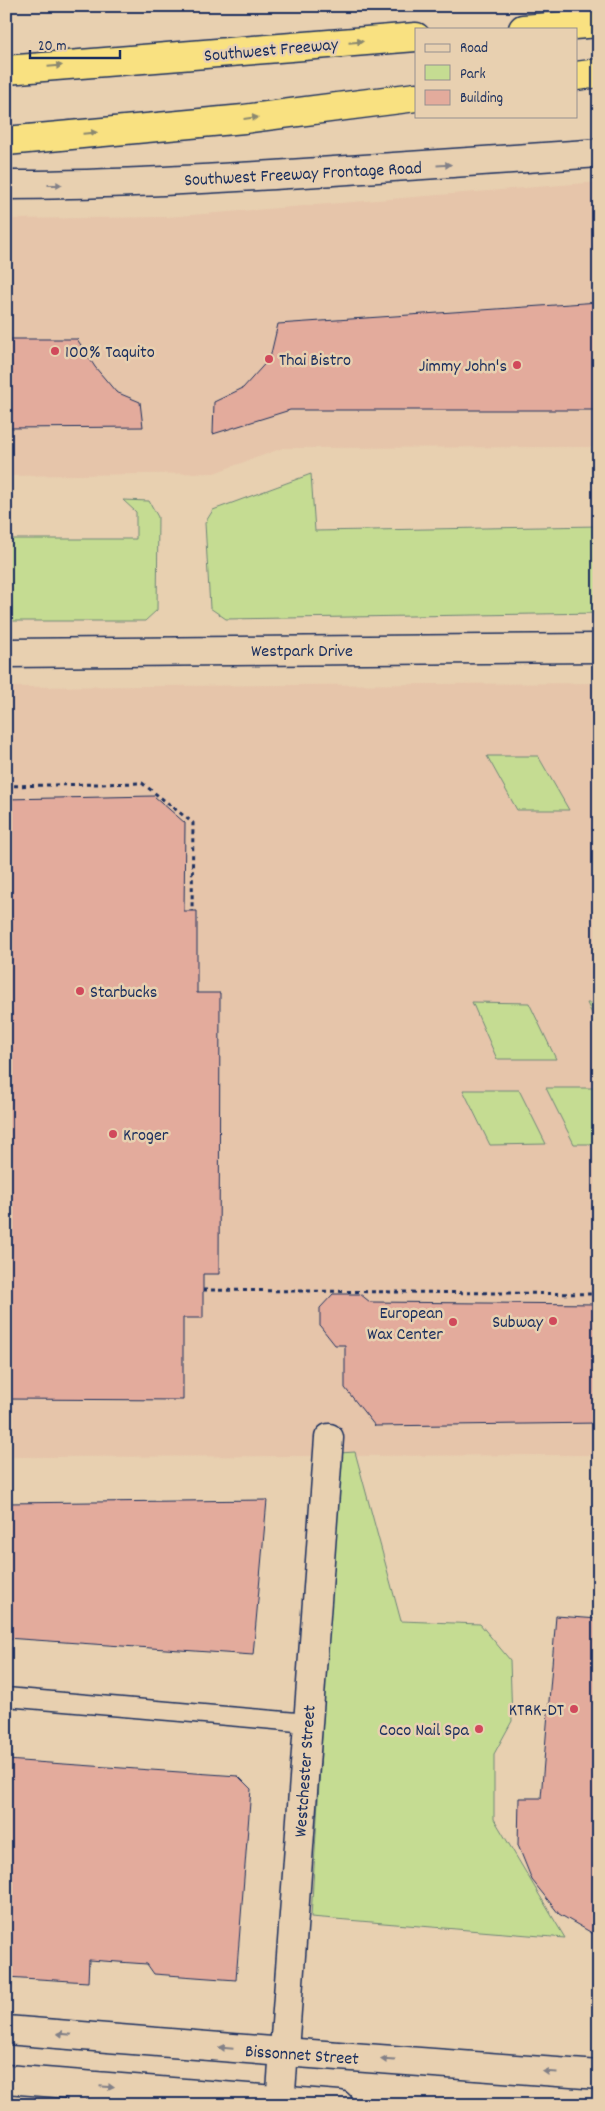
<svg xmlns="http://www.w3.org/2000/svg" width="605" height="2111" font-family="Dekko,sans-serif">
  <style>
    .built { fill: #e6c5aa }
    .green { fill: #c5dc92; stroke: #708678 }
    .building { fill: #e3ab9c; stroke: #1b2f5e }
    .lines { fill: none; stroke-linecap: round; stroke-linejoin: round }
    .lane-casing { stroke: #1b2f5e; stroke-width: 21 }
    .street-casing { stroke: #1b2f5e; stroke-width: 31 }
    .secondary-casing { stroke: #1b2f5e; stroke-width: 31 }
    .highway-casing { stroke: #1b2f5e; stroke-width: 31 }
    .path { stroke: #1b2f5e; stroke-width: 3; stroke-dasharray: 4 4; stroke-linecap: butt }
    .lane { stroke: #e8d0b0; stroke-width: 18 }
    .street { stroke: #e8d0b0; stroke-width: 28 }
    .secondary { stroke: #e8d0b0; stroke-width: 28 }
    .highway { stroke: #f9e181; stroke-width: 28 }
    .oneway { fill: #8a8870 }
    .oneway2 { fill: #828087 }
    .poi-dot { fill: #d1495b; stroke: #e8d0b0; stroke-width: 2 }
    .labels { text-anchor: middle; stroke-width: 5; stroke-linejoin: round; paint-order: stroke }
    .street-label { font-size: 18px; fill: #1b2f5e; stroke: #e8d0b0 }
    .poi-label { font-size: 18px; fill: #1b2f5e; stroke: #e8d0b0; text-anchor: end }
  </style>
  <rect width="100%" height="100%" fill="#e8d0b0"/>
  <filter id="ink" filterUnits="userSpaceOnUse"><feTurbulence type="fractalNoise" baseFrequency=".02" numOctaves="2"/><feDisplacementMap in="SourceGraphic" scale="10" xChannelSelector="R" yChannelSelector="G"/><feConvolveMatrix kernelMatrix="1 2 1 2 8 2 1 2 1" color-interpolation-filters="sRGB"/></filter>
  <g filter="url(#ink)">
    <g class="built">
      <polygon points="599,182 599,447 283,448 214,473 6,476 6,219 167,217"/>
      <polygon points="599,683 599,1455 6,1457 6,687"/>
    </g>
    <g class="green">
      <polygon points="311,474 315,531 599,526 599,613 226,619 210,608 205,523 213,510"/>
      <polygon points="123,500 149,501 158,517 157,610 145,621 6,621 6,539 136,539 136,512"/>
      <polygon points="487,756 538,756 569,810 517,810"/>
      <polygon points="472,1002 529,1003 556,1059 497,1059"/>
      <polygon points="587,1003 599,1003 599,1029"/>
      <polygon points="546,1088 599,1088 599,1144 574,1144"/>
      <polygon points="463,1090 519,1090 546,1144 490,1145"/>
      <polygon points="355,1452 401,1621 480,1624 510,1660 512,1721 494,1754 494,1819 565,1938 311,1917 339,1453"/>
    </g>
    <g class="building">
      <polygon points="599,302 599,410 290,410 213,434 214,402 243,388 270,358 278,324"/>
      <polygon points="6,339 77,339 95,367 116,392 140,402 143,427 6,428"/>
      <polygon points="154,796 185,823 184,911 197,911 197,993 220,993 219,1274 203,1274 203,1318 183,1318 183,1400 6,1399 6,799"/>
      <polygon points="333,1294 360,1294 370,1302 599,1304 599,1423 375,1426 345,1388 345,1345 335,1345 320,1326 320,1308"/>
      <polygon points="267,1500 253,1655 6,1638 6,1503"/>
      <polygon points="556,1616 599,1619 599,1937 559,1914 532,1880 518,1845 519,1798 541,1798"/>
      <polygon points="6,1760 238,1776 251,1789 236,1980 154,1974 147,1964 89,1960 88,1982 6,1977"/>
    </g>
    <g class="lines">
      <g class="lane-casing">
        <g id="lane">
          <polyline points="6,1697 308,1723"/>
          <polyline points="76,2105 78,2084"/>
        </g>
      </g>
      <g class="street-casing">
        <polyline id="street" points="280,2105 329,1438"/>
      </g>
      <g class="secondary-casing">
        <g id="secondary">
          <path d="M6,185c90,0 179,-5 268,-10 109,-7 217,-14 325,-22"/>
          <polyline points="6,653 599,648"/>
          <polyline points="6,2030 284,2052 599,2075"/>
          <polyline points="6,2079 339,2105"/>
        </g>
      </g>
      <g class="highway-casing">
        <g id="highway">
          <polyline points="523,29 599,23"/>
          <polyline points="6,70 416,37"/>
          <polyline points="576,76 599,73"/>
          <polyline points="6,141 244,119 416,97"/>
        </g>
      </g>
      <g class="path">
        <polyline points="6,786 142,783 193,823 192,911"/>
        <polyline points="203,1290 599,1294"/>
      </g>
      <use href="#lane" class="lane"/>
      <use href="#street" class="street"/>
      <use href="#secondary" class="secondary"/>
      <use href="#highway" class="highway"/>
    </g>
    <defs><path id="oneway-solid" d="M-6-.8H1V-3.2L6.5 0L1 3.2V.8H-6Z" transform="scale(1.25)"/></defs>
    <g class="oneway">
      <use href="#oneway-solid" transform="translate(356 42) rotate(-5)"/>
      <use href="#oneway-solid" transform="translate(55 66) rotate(-5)"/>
      <use href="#oneway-solid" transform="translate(251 118) rotate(-7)"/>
      <use href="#oneway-solid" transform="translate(90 133) rotate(-5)"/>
    </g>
    <g class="oneway2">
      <use href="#oneway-solid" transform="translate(444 165) rotate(-3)"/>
      <use href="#oneway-solid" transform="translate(55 185)"/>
      <use href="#oneway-solid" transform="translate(64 2034) rotate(-175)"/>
      <use href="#oneway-solid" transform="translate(226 2048) rotate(-175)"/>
      <use href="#oneway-solid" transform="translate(388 2060) rotate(-176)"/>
      <use href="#oneway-solid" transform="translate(550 2072) rotate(-176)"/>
      <use href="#oneway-solid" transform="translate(107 2087) rotate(5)"/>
    </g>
  </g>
  <g class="poi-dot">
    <circle cx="55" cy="351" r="5"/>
    <circle cx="269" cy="359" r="5"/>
    <circle cx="517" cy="365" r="5"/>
    <circle cx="80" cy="991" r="5"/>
    <circle cx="113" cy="1134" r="5"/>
    <circle cx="553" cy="1321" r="5"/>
    <circle cx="453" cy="1322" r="5"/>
    <circle cx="574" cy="1709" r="5"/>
    <circle cx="479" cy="1729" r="5"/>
  </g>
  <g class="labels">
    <g class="street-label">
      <text transform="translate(271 49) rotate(-5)" y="6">Southwest Freeway</text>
      <text transform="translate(303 173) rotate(-3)" y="6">Southwest Freeway Frontage Road</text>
      <text x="302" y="656">Westpark Drive</text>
      <text transform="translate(304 1771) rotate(-86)" y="6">Westchester Street</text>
      <text transform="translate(302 2054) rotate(4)" y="6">Bissonnet Street</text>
    </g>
    <g class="poi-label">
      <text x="65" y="357" text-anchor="start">100% Taquito</text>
      <text x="279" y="365" text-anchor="start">Thai Bistro</text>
      <text x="507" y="371">Jimmy John's</text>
      <text x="90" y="997" text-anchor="start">Starbucks</text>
      <text x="123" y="1140" text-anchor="start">Kroger</text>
      <text x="443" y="1318">European<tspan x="443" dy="21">Wax Center</tspan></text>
      <text x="543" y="1327">Subway</text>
      <text x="564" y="1715">KTRK-DT</text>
      <text x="469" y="1735">Coco Nail Spa</text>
    </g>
  </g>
  <rect width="605" height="2111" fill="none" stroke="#e8d0b0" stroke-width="25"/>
  <rect x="12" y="12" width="580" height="2086" fill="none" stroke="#1b2f5e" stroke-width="2" filter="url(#ink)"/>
  <rect x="415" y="28" width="162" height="90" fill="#e8d0b0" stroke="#96908f"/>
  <rect x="425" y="44" width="25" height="8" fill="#e8d0b0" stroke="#96908f"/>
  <text x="460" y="52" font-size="15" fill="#1b2f5e">Road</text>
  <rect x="425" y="65" width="25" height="15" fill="#c5dc92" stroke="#96908f"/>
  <text x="460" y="78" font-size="15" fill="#1b2f5e">Park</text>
  <rect x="425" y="90" width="25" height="15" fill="#e3ab9c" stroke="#96908f"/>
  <text x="460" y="102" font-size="15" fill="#1b2f5e">Building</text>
  <path d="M30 50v8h90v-8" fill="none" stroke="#1b2f5e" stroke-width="2.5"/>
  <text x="38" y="50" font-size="15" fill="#1b2f5e" stroke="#e8d0b0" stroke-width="4" paint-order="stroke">20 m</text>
</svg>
